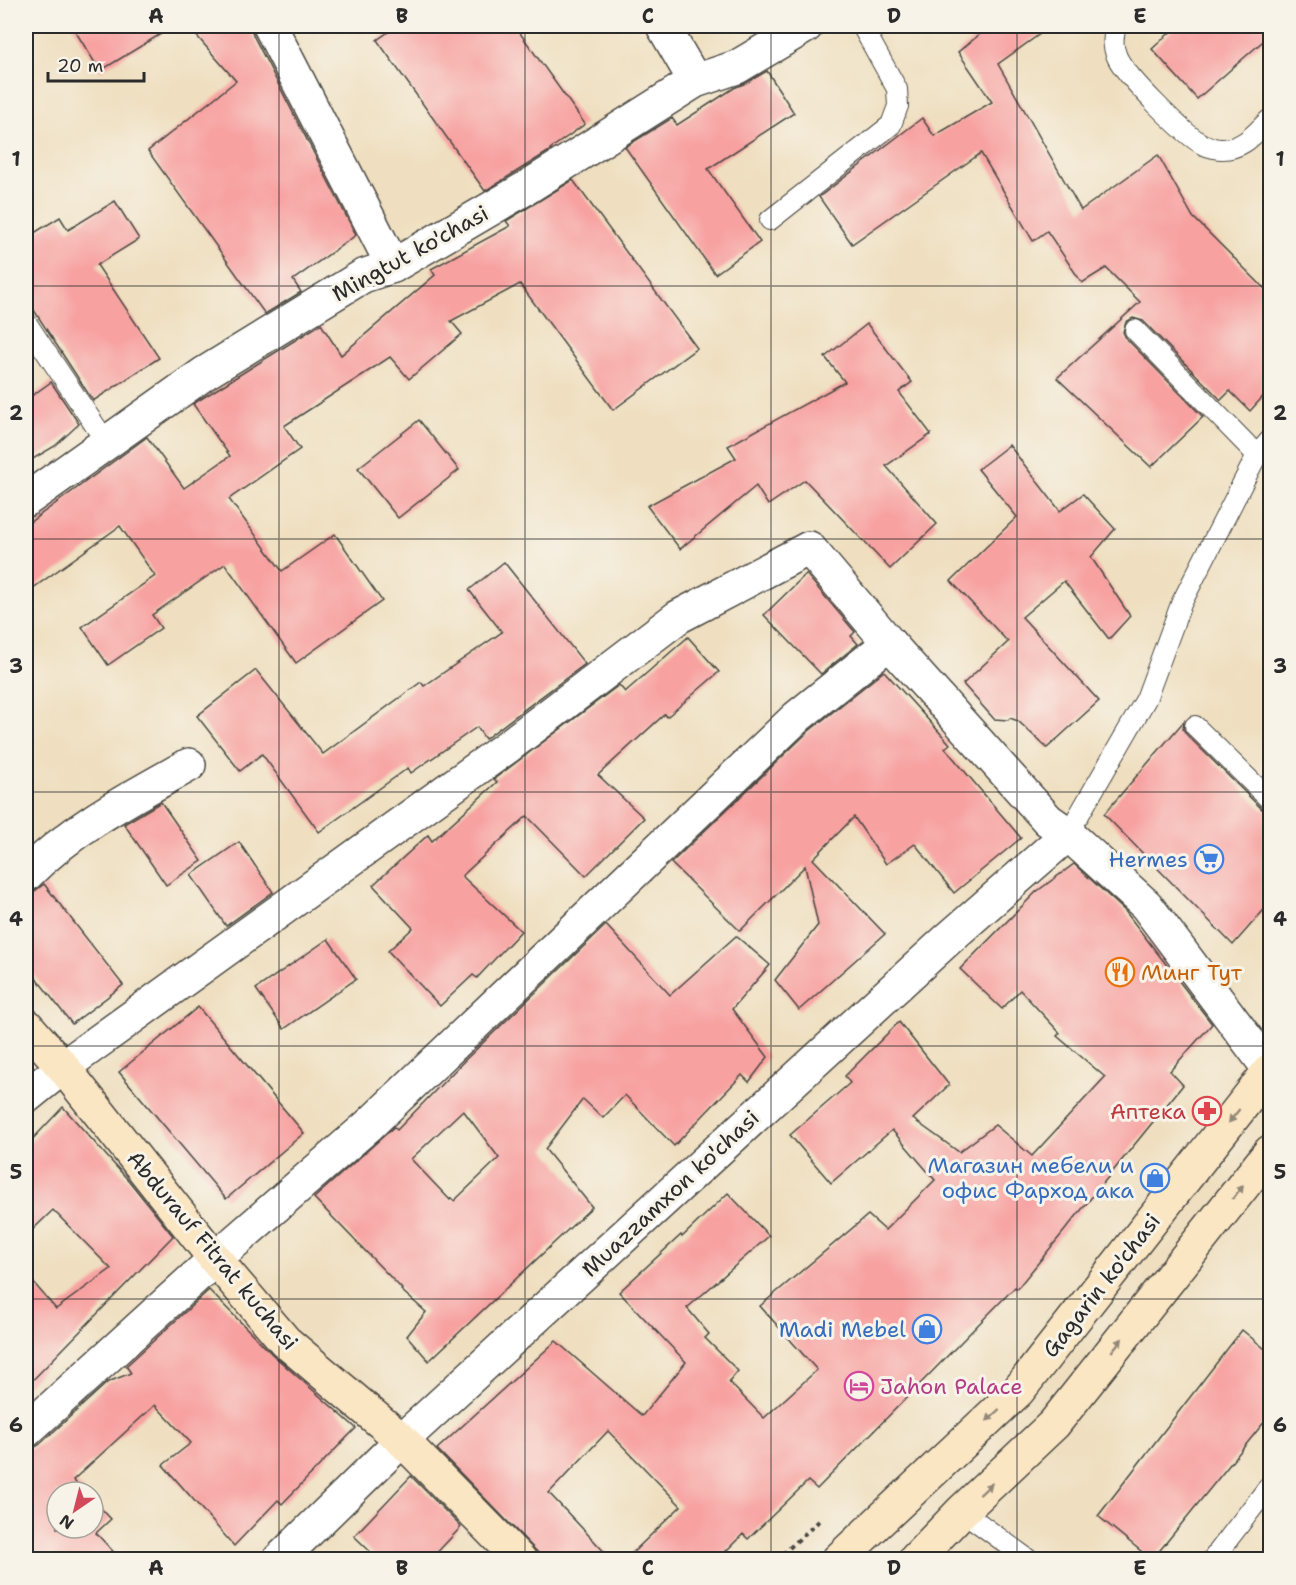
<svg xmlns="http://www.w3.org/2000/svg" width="1296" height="1585" font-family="'Shantell Sans',sans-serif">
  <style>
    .building { fill: #f7a1a0; fill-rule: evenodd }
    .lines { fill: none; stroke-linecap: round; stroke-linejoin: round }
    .lane-casing { stroke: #484641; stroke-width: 22 }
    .street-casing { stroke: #484641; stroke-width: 36 }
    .secondary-casing { stroke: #484641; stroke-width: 36 }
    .path { stroke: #484641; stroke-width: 4; stroke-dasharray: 4.5 4.5; stroke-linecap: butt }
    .lane { stroke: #fff; stroke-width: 20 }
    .street { stroke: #fff; stroke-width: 33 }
    .secondary { stroke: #fbe6c4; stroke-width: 33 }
    .oneway { fill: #938878 }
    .grid { fill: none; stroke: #2b2b2b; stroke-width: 1.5; stroke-opacity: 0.55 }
    .labels { text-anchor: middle; stroke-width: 6; stroke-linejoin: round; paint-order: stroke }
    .street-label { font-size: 22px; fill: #2b2b2b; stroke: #f7f3e8 }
    .shop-label { font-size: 22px; fill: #366cbe; stroke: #f7f3e8; text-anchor: end }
    .food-label { font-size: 22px; fill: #c56008; stroke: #f7f3e8; text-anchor: start }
    .health-label { font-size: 22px; fill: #be3a42; stroke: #f7f3e8; text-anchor: end }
    .hotel-label { font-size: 22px; fill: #b23c85; stroke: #f7f3e8; text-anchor: start }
    .neatline { fill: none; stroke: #2b2b2b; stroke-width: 2 }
    .grid-label { font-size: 20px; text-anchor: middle; font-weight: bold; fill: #2b2b2b }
  </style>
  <rect width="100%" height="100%" fill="#f7f3e8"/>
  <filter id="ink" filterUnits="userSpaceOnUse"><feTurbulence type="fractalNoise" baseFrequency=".0167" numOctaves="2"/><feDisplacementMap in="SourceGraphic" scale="12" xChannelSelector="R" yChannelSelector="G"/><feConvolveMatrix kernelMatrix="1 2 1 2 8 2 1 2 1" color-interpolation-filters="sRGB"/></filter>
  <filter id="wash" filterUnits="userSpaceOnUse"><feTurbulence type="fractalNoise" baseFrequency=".008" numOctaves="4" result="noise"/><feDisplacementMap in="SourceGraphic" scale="24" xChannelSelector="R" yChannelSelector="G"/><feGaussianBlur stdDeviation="1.35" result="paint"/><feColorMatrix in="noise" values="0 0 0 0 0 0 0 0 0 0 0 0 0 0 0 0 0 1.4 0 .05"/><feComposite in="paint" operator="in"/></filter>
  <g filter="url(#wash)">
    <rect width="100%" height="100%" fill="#efdfc0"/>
    <g id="blocks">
      <g class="building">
        <polygon points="72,26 174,26 100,71"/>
        <polygon points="188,26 251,26 253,35 356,235 293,280 301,292 265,314 148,151 236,81"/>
        <polygon points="397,26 515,26 585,124 550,149 551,150 485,191 377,40"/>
        <polygon points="990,26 1051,26 998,64 1081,210 1158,155 1193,217 1270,294 1270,389 1250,411 1230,391 1221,400 1143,321 1133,318 1126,322 1123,332 1126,338 1203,417 1151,467 1057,378 1140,302 1106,268 1082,283 1047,231 1033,241 981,153 852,244 819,197 922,118 934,136 992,102 958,52"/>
        <polygon points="1177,26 1270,26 1270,35 1197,99 1152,49"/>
        <polygon points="767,71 794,113 708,169 760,242 715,274 625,147 672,118 677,125 734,88 746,83"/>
        <polygon points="573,180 697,348 613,410 520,284 451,321 462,334 409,379 390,357 284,426 300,449 229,499 282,571 335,534 382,601 296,663 225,564 152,615 161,628 108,665 82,627 155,576 120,526 26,593 26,525 147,437 184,488 230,456 193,404 321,324 341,355 435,275 431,269 510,226 506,221"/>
        <polygon points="115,201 139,239 97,265 159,358 93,401 26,298 26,238 60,217 68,230"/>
        <polygon points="867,324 912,382 899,392 931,434 886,466 937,524 890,569 805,480 768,505 756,486 680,549 647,506 736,458 728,446 845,382 825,357"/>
        <polygon points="51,382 79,424 55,446 26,463 26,400"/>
        <polygon points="419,420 459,470 398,518 358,468"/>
        <polygon points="1009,445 1060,511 1083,494 1115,529 1091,557 1130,616 1109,639 1064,581 1022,617 1099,701 1047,748 1018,721 1010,718 1008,720 994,719 963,684 1008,642 951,581 1017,517 978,469"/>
        <polygon points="504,562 585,664 485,739 477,727 411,773 408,768 319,832 262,754 240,771 197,716 256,670 323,754 421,682 424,686 502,632 469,590"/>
        <polygon points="806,574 855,632 851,636 858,644 821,674 764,615"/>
        <polygon points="688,637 719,672 667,717 665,714 598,775 644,818 586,876 527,816 462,876 521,931 477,978 473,975 440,1006 388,951 413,928 373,885 428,835 432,841 497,782 494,779 619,685 625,692"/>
        <polygon points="884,671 950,744 945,748 1021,838 954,893 915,844 886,864 854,817 813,859 885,934 799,1010 775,980 818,925 805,866 740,931 671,863 809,731"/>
        <polygon points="1184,721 1183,729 1187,735 1262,809 1270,812 1270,903 1233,945 1104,814"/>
        <polygon points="161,802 202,861 166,885 124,824"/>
        <polygon points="239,842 273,892 226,926 191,875"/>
        <polygon points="1074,864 1125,911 1212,1024 1170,1071 1183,1085 1017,1289 1015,1287 817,1489 808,1481 748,1539 743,1534 717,1560 625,1560 681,1506 608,1431 549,1493 612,1560 545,1560 437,1449 556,1341 642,1416 686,1362 619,1292 681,1235 682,1237 728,1193 769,1236 687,1308 709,1334 705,1338 738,1371 729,1382 764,1418 817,1370 760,1306 868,1215 885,1230 935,1180 892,1130 831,1183 790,1135 850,1083 845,1076 899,1022 949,1085 913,1119 959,1152 995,1125 1032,1156 1105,1077 1057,1036 1060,1033 1020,990 1002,1009 960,969 1036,892"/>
        <polygon points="44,884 123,985 72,1024 26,965 26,898"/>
        <path d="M606,925l64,70 66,-59 34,29 -38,44 36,48 -19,25 -7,-7 -68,71 -49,-51 -22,23 -20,-19 -38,50 47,58 -163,154 -22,-25 19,-24 -25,-22 1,-1 -88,-91 80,-71 3,3 67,-69zM463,1110l36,48 -45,43 -3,-3 -1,2 -39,-41z"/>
        <polygon points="328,939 356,979 284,1029 256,989"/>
        <polygon points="198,1007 304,1133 226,1199 119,1072"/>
        <polygon points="63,1107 129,1181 173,1236 26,1387 26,1274 56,1309 111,1269 53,1210 26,1236 26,1146"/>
        <polygon points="209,1290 273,1355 356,1428 282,1504 278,1500 234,1546 163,1465 191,1443 155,1405 73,1480 85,1492 57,1492 57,1528 93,1528 93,1500 111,1519 96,1533 121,1560 26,1560 26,1449 31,1449 39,1445 108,1382 131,1373 126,1366"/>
        <polygon points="1242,1330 1270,1353 1270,1415 1152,1560 1098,1516"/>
        <polygon points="411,1476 461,1527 430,1560 379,1560 354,1536"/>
      </g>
    </g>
  </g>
  <g filter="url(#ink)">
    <use href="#blocks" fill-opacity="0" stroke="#484641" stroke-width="1.5"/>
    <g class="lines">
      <g class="lane-casing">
        <g id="lane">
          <path d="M1116,26c-3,12 -4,19 1,31 8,18 68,79 87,88 5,2 13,4 18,4 22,0 33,-16 48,-30"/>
          <polyline points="770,220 891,125 898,106 897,89 862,26"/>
          <polyline points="26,322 106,442"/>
          <polyline points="1135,330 1257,455"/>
          <polyline points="1195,726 1270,800"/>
          <polyline points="1068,834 1146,699 1181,604 1257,455 1270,440"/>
          <polyline points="962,1511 1029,1560"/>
          <polyline points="1212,1560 1270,1485"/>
        </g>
      </g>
      <g class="street-casing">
        <g id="street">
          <polyline points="270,26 393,266"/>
          <polyline points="663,26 695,81"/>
          <polyline points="26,500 205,373 363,276 393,266 526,188 695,81 737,67 806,26"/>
          <path d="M26,875c46,-47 106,-78 163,-110"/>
          <polyline points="26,1097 63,1067 507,747 678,617 809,548 889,643 1048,820 1068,834 1146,905 1270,1070"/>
          <polyline points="26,1431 215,1259 368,1126 797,717 889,643"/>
          <polyline points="279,1560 402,1440 947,940 1068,834"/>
        </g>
      </g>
      <g class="secondary-casing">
        <g id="secondary">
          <polyline points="26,1025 63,1067 215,1259 285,1341 402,1440 520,1560"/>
          <polyline points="838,1560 1018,1391 1270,1070"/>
          <polyline points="915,1560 962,1511 1054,1424 1270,1152"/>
        </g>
      </g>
      <polyline class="path" points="776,1560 819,1521"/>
      <use href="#lane" class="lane"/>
      <use href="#street" class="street"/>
      <use href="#secondary" class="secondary"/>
    </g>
    <defs><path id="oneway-solid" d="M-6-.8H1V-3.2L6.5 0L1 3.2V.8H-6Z" transform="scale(1.5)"/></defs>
    <g class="oneway">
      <use href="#oneway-solid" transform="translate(1234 1116) rotate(128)"/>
      <use href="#oneway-solid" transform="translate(1238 1192) rotate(-51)"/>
      <use href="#oneway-solid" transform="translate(1117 1345) rotate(-51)"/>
      <use href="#oneway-solid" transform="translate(993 1415) rotate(137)"/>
      <use href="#oneway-solid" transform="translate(986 1489) rotate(-43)"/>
    </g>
  </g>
  <path class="grid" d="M279,26v1534M525,26v1534M771,26v1534M1017,26v1534M26,286h1244M26,539h1244M26,792h1244M26,1046h1244M26,1299h1244"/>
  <defs>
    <g id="supermarket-ring" transform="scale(1.5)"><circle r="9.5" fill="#f7f3e8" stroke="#3f7fe0" stroke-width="1.5"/><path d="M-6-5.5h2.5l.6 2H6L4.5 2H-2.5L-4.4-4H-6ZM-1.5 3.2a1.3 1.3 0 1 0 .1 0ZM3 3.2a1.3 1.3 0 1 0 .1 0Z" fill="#3f7fe0"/></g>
    <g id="restaurant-ring" transform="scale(1.5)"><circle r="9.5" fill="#f7f3e8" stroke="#e8710a" stroke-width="1.5"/><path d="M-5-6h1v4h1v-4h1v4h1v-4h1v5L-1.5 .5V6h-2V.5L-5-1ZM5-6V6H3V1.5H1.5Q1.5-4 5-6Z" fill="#e8710a"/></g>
    <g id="pharmacy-ring" transform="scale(1.5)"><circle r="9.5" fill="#f7f3e8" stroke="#e0444e" stroke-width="1.5"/><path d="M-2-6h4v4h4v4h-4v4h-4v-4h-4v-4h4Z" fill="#e0444e"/></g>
    <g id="shop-ring" transform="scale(1.5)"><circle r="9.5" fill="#f7f3e8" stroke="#3f7fe0" stroke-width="1.5"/><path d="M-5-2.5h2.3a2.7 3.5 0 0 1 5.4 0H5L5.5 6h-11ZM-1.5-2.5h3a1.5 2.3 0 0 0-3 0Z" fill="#3f7fe0"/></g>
    <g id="hotel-ring" transform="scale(1.5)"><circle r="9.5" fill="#f7f3e8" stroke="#d1479c" stroke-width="1.5"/><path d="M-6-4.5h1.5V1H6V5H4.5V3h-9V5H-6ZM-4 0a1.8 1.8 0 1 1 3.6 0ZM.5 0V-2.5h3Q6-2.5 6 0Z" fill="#d1479c"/></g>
  </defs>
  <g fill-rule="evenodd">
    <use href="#supermarket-ring" x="1209" y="859"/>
    <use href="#restaurant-ring" x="1120" y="972"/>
    <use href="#pharmacy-ring" x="1207" y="1111"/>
    <use href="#shop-ring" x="1155" y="1178"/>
    <use href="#shop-ring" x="927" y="1329"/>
    <use href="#hotel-ring" x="859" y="1386"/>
  </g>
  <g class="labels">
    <g class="street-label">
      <text transform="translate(410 253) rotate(-29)" y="8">Mingtut ko'chasi</text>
      <text transform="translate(670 1193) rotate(-43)" y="8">Muazzamxon ko'chasi</text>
      <text transform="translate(213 1250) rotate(50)" y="8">Abdurauf Fitrat kuchasi</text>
      <text transform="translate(1101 1285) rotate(-52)" y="8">Gagarin ko'chasi</text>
    </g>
    <g class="shop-label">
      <text x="1188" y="867">Hermes</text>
      <text x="1134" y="1173">Магазин мебели и<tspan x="1134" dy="25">офис Фарход ака</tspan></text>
      <text x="906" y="1337">Madi Mebel</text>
    </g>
    <g class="food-label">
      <text x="1141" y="980">Минг Тут</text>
    </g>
    <g class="health-label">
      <text x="1186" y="1119">Аптека</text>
    </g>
    <g class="hotel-label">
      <text x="880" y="1394">Jahon Palace</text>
    </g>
  </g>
  <rect width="1296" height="1585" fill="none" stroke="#f7f3e8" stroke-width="66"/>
  <g transform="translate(75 1510) rotate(215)"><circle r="28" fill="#f7f3e8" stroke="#a5a39c" stroke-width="1.5"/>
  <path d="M0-4.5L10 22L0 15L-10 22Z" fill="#d1495b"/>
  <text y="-9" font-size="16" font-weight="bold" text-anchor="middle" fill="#2b2b2b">N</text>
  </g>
  <path d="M48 72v9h96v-9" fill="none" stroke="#2b2b2b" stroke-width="3"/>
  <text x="57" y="72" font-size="18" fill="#2b2b2b" stroke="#f7f3e8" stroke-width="4.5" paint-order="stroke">20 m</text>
  <rect x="33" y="33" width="1230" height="1519" class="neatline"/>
  <g class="grid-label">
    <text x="156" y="23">A</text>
    <text x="402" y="23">B</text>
    <text x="648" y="23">C</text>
    <text x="894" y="23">D</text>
    <text x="1140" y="23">E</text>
    <text x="16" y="166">1</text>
    <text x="1280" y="166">1</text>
    <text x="16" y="420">2</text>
    <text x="1280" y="420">2</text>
    <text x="16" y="673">3</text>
    <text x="1280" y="673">3</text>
    <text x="16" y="926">4</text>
    <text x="1280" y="926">4</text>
    <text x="16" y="1179">5</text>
    <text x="1280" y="1179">5</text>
    <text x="16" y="1432">6</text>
    <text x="1280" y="1432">6</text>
    <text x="156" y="1575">A</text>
    <text x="402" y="1575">B</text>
    <text x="648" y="1575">C</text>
    <text x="894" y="1575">D</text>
    <text x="1140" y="1575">E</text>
  </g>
</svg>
